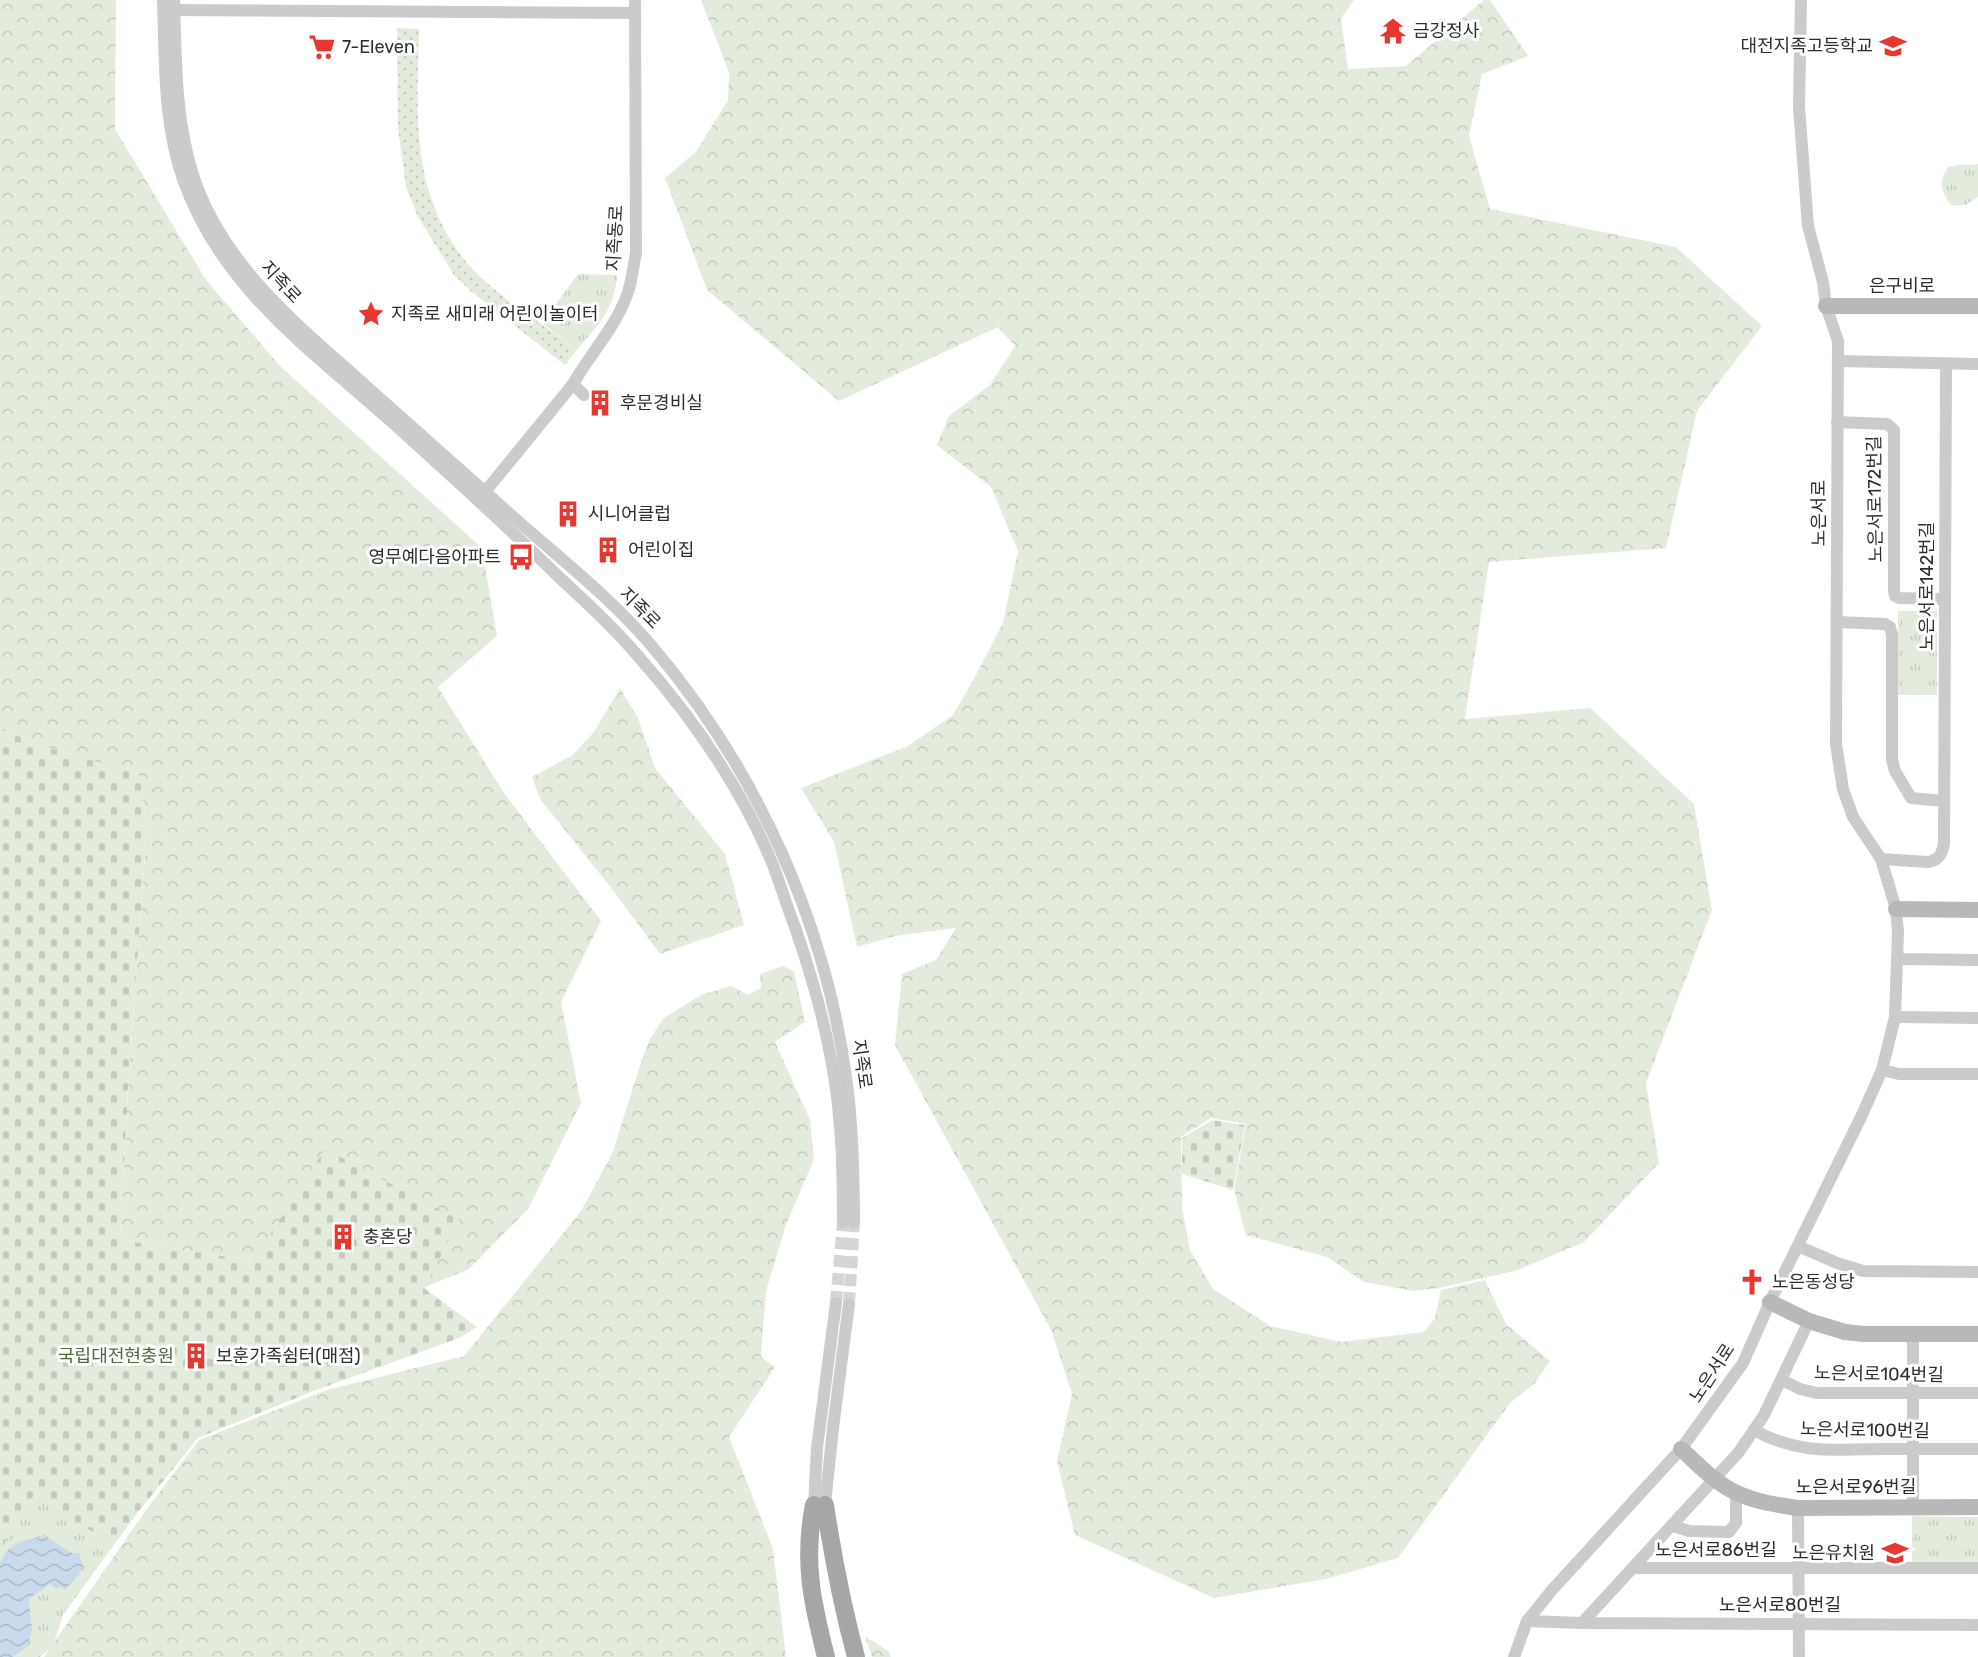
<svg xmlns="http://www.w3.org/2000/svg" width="1978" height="1657" font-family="Rubik,'Noto Sans KR',sans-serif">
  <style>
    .grass { fill: url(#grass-dots) }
    .forest { fill: url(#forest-crowns) }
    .cemetery { fill: url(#cemetery-stones) }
    .park { fill: url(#park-tufts) }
    .water { fill: url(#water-waves) }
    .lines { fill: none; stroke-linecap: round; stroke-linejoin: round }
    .street-tunnel { stroke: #d5d5d5; stroke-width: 12; stroke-dasharray: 12 6; stroke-linecap: butt }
    .street { stroke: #cbcbcb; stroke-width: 12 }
    .secondary { stroke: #b8b8b8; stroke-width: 16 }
    .primary { stroke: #a6a6a6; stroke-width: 18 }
    .labels { text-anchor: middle; stroke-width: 6; stroke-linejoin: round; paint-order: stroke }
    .poi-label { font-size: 18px; fill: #2e2e2e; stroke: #fff; text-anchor: start }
    .street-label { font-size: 18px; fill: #2e2e2e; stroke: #fff }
    .park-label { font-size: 18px; fill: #4c6b3b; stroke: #fff }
  </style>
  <defs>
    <pattern id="grass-dots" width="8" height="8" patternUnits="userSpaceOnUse" patternTransform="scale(1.5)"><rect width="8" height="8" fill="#e3ecdc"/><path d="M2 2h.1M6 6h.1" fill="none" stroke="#c3cbbd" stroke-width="1.8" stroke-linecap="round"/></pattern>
    <pattern id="forest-crowns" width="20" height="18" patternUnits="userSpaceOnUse" patternTransform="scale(1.5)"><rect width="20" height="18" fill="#e3ecdc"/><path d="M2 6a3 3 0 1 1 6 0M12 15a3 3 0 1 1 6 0" fill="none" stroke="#c3cbbd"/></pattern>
    <pattern id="cemetery-stones" width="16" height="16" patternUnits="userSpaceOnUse" patternTransform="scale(1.5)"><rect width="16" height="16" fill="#e3ecdc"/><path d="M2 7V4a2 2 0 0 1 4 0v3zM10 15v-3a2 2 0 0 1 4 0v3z" fill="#c3cbbd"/></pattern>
    <pattern id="park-tufts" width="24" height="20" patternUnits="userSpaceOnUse" patternTransform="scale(1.5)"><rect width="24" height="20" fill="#e3ecdc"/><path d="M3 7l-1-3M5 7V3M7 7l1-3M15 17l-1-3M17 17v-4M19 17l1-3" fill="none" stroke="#c3cbbd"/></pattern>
    <pattern id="water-waves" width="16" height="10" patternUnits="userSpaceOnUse" patternTransform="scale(1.5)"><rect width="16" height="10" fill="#c8daec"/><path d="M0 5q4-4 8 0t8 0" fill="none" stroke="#acbbcb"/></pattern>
  </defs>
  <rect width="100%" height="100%" fill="#fff"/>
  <path class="grass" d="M397,28l22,1c-1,74 -9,143 31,210 7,11 15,23 25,33 28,28 70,53 102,78l-12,15 -93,-73 -18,-17 -36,-58 -12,-30 -8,-58z"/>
  <g class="forest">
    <polygon points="0,0 116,0 115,129 206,280 281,367 482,548 497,636 438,687 504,793 601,921 561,1002 581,1103 528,1209 469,1269 423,1288 120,1240 128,1087 147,826 139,775 35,744 0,727"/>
    <polygon points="701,0 1354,0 1341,18 1348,69 1406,66 1484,0 1490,0 1528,56 1482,74 1469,136 1490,209 1676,247 1762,326 1697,411 1666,548 1489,562 1465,719 1590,708 1694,804 1712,910 1646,1083 1659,1163 1584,1242 1515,1271 1439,1288 1414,1291 1364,1282 1327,1257 1246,1235 1234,1190 1246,1124 1211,1118 1181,1137 1182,1207 1190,1250 1213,1289 1270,1326 1341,1342 1424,1332 1435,1318 1441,1290 1485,1280 1506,1324 1550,1361 1535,1383 1510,1403 1398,1558 1326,1579 1214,1598 1075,1535 1057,1461 1072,1394 1051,1330 895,1045 902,974 936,960 956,928 895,936 857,947 834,842 801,788 908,746 952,716 974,679 1003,623 1018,551 991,487 937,445 949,416 990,385 1015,346 998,327 839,401 707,290 665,178 696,152 728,100 729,72"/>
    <polygon points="620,688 638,718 655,768 725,854 744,925 660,954 609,885 540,799 532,777 573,755 594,732"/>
    <polygon points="783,966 794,971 805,1022 775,1042 810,1120 814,1159 786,1225 766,1291 761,1357 775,1367 729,1437 773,1549 786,1657 44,1657 146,1510 199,1440 327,1390 464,1356 581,1211 612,1154 644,1053 651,1037 664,1018 701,995 731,986 748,995 761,988 760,974"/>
    <polygon points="865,1636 888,1651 891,1657 872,1657"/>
  </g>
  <g class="cemetery">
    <polygon points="0,727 35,744 139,774 147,826 128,1087 120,1240 253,1261 325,1149 459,1220 424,1288 477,1327 459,1338 311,1392 198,1438 138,1512 32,1657 0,1657"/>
    <polygon points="1212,1120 1245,1125 1233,1190 1182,1174 1182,1138"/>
  </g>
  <g class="park">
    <path d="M1978,164v33l-13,8h-14c-10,-14 -13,-22 -3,-38l11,-2z"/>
    <path d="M578,274l39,1c-2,34 -19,50 -40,75l-35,-27z"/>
    <rect x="1898" y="611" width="39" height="84"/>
    <polygon points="32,1497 114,1544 63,1615 53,1646 40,1657 0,1657 0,1551"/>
    <polygon points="1912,1516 1978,1517 1978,1563 1912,1563"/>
  </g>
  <path class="water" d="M45,1536l27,17h7l4,13 -4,9 -15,15 -4,-4 -3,3 -7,-5 -19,13 -2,5 3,28 -4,16 -15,11h-13v-93c7,-21 24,-25 45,-28z"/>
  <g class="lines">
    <g class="street-tunnel">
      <polyline points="836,1303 843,1223"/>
      <polyline points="849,1304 854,1223"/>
    </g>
    <g class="street">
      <path d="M163,0c2,61 0,124 21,182 38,106 128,169 209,241 56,51 113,102 167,155 27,25 54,50 78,78 54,61 104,133 135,209 8,21 14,42 22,62 17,49 31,99 39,149 8,49 9,98 9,147"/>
      <path d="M174,0c2,59 1,118 19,175 29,88 98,144 164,203 57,51 114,102 171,152 44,38 91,76 128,121 102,122 171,275 191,433 6,46 7,92 7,139"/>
      <polyline points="167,10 635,13"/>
      <polyline points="1838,361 1978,364"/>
      <polyline points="573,384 584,395"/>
      <polyline points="1837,422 1887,424 1894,430 1894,590 1895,596 1899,598 1945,599"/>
      <path d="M480,498l93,-114c17,-30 42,-56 54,-89 5,-13 6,-28 9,-42l-1,-253"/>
      <polyline points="1837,622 1885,624 1890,627 1892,635 1892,760 1895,771 1911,798 1944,801"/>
      <path d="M1881,859l47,3c11,-2 14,-8 16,-18l2,-480"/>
      <polyline points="1898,959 1978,960"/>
      <polyline points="1895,1017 1978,1018"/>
      <polyline points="1882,1070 1899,1074 1978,1074"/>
      <polyline points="1798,1246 1837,1263 1863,1271 1978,1272"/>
      <polyline points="1782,1380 1800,1389 1817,1393 1978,1393"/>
      <path d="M1754,1430c42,24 80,20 126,19 33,0 65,0 98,0"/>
      <polyline points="814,1505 817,1448 836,1303"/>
      <polyline points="825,1505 833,1428 849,1304"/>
      <polyline points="1913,1506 1913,1335"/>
      <polyline points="1798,1508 1799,1657"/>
      <polyline points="1673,1526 1689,1531 1729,1532 1736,1523 1736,1493"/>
      <polyline points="1634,1568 1978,1568"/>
      <polyline points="1527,1621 1582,1623 1978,1625"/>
      <polyline points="1582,1623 1739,1452 1764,1415 1809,1321"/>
      <polyline points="1514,1657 1527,1621 1552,1590 1681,1449 1743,1363 1770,1302 1861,1117 1882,1070 1895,1017 1898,932 1896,909 1881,859 1853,817 1843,789 1836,744 1838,341 1826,306 1823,282 1808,226 1799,107 1801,0"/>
    </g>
    <g class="secondary">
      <polyline points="1826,306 1978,306"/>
      <polyline points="1896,909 1978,910"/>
      <polyline points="1770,1302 1809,1321 1845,1332 1864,1334 1978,1334"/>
      <path d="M1681,1449c17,15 35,35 56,44 19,9 40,12 61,15l180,-1"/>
    </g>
    <g class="primary">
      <path d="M814,1505c-11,56 -2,97 12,152"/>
      <path d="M825,1505c8,53 17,100 31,152"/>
    </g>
  </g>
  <defs>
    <g id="temple-bare" transform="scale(2.07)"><path d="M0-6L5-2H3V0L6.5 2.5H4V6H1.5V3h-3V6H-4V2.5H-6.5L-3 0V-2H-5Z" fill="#e8372e" stroke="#fff" stroke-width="2.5" paint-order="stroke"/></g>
    <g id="school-bare" transform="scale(2.07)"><path d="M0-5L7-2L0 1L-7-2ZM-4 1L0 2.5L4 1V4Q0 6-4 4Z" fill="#e8372e" stroke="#fff" stroke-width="2.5" paint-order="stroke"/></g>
    <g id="supermarket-bare" transform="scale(2.07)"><path d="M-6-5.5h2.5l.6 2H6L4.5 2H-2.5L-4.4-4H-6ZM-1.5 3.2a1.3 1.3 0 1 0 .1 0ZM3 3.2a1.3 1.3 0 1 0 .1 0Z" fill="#e8372e" stroke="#fff" stroke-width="2.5" paint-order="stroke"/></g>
    <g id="sight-bare" transform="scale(2.07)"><path d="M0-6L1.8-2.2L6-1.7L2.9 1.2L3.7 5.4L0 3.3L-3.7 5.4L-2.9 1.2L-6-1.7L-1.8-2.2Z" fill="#e8372e" stroke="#fff" stroke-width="2.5" paint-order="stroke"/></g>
    <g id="building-bare" transform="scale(2.07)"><path d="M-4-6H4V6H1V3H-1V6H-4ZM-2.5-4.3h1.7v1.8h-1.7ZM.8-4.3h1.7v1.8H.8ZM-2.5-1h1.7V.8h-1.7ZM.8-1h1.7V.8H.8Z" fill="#e8372e" stroke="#fff" stroke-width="2.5" paint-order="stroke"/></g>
    <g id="bus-bare" transform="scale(2.07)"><path d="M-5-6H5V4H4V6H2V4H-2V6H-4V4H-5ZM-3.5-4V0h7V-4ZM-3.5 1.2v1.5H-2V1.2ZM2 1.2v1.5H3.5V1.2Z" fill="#e8372e" stroke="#fff" stroke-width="2.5" paint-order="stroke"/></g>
    <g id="church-bare" transform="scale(2.07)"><path d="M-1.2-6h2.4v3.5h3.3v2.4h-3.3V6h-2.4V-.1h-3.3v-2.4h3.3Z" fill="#e8372e" stroke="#fff" stroke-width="2.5" paint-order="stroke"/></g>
  </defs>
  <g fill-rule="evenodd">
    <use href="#temple-bare" x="1393" y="31"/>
    <use href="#school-bare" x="1893" y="46"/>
    <use href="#supermarket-bare" x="322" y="47"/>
    <use href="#sight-bare" x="371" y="314"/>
    <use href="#building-bare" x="600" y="403"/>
    <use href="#building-bare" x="568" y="514"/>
    <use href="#building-bare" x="608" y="550"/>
    <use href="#bus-bare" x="521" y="557"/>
    <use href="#building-bare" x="343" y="1237"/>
    <use href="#church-bare" x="1752" y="1282"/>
    <use href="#building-bare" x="196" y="1356"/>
    <use href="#school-bare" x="1895" y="1553"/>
  </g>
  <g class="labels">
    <g class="poi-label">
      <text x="1413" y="37">금강정사</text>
      <text x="1873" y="52" text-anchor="end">대전지족고등학교</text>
      <text x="342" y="53">7-Eleven</text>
      <text x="391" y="320">지족로 새미래 어린이놀이터</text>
      <text x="620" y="409">후문경비실</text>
      <text x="588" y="520">시니어클럽</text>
      <text x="628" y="556">어린이집</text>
      <text x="501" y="563" text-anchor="end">영무예다음아파트</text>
      <text x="363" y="1243">충혼당</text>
      <text x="1772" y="1288">노은동성당</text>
      <text x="216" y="1362">보훈가족쉼터(매점)</text>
      <text x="1875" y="1559" text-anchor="end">노은유치원</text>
    </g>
    <g class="street-label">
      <text transform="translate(615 238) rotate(-87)" y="6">지족동로</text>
      <text transform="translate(281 282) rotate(47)" y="6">지족로</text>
      <text x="1902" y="292">은구비로</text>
      <text transform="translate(1875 499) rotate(-91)" y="6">노은서로172번길</text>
      <text transform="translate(1819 513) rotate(-90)" y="6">노은서로</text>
      <text transform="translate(1927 586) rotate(-90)" y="6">노은서로142번길</text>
      <text transform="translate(640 608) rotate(45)" y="6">지족로</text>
      <text transform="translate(862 1064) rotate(82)" y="6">지족로</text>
      <text transform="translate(1712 1373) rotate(-57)" y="6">노은서로</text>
      <text transform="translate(1879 1374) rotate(1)" y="6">노은서로104번길</text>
      <text transform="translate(1865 1430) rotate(1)" y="6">노은서로100번길</text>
      <text x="1856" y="1493">노은서로96번길</text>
      <text x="1716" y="1556">노은서로86번길</text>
      <text x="1780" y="1611">노은서로80번길</text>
    </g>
    <g class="park-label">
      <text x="116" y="1362">국립대전현충원</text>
    </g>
  </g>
</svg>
